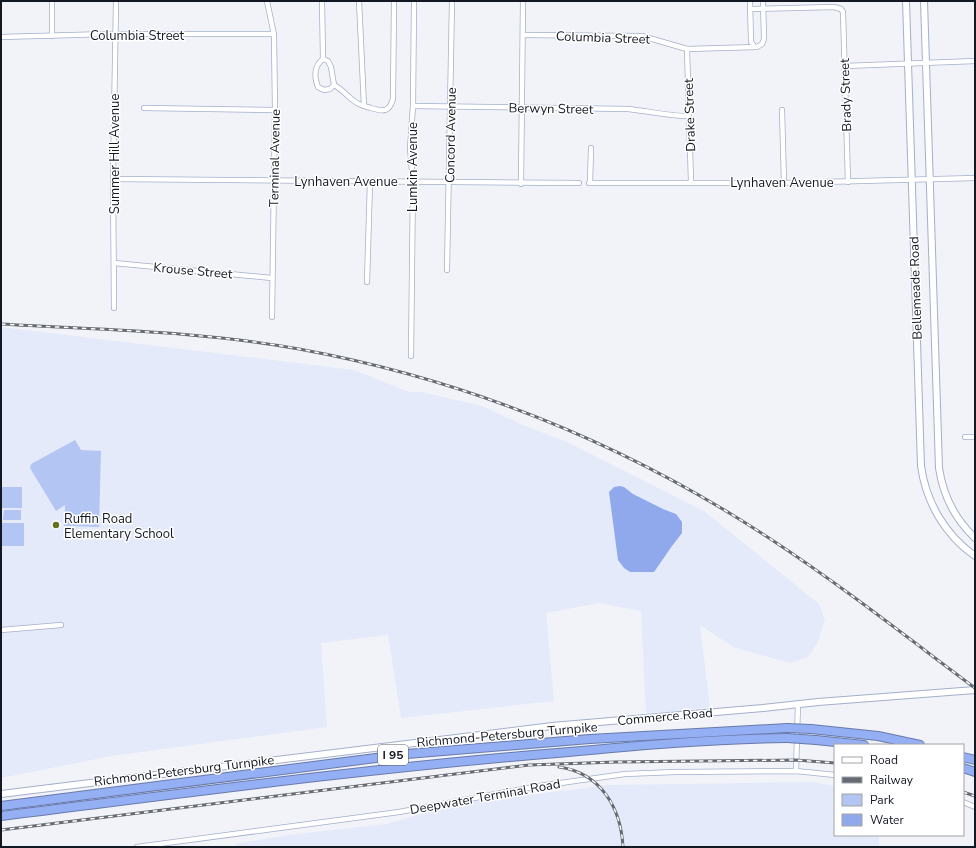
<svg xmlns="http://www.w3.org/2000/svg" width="976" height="848" font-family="'Nunito Sans',sans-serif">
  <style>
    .built { fill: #e4eaf9 }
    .green { fill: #b3c5f3 }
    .water { fill: #90a9ed }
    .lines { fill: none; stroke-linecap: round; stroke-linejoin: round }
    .minor-casing { stroke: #a4afcb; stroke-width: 6 }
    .secondary-casing { stroke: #a4afcb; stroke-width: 8 }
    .motorway-casing { stroke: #687aaa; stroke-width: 10 }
    .minor { stroke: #fff; stroke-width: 4.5 }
    .secondary { stroke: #fff; stroke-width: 6 }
    .motorway { stroke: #95aff4; stroke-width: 8 }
    .rail-casing { stroke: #666a72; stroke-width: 3 }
    .rail { stroke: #fff; stroke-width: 1.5; stroke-dasharray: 4.5; stroke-linecap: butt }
    .motorway-bridge-casing { stroke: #687aaa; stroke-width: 10; stroke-linecap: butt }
    .motorway-bridge { stroke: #95aff4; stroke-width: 8 }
    .poi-dot { fill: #64711d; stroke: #fff; stroke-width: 1.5 }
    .labels { text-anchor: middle; stroke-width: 3; stroke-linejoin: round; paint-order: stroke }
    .shield { fill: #fff; stroke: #5a5d64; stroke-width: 1 }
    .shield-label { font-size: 12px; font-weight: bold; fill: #141822 }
    .street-label { font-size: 13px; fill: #141822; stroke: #fff }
    .poi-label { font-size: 13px; fill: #141822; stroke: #fff; text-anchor: start }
  </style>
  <rect width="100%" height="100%" fill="#f1f3f9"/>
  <g class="built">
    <polygon points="1,327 354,370 409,392 422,392 482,406 525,426 567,442 704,511 819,604 825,620 817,644 808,657 790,663 733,647 700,625 710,707 670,712 646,713 641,611 599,603 546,613 554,701 401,718 388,635 321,643 327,727 112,756 1,778"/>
    <polygon points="812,782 835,786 835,835 879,835 879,847 235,847 235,844 289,835 387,824 454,804 610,785"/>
  </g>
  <g class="green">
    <polygon points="75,440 81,450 101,451 99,527 64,526 65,505 56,511 30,468 31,464"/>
    <rect x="1" y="487" width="21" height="21"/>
    <polygon points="4,510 21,510 21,520 3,520"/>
    <rect x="1" y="523" width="23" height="23"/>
  </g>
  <polygon class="water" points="620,486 624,487 633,494 663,509 676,514 682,522 682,533 672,546 654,572 630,572 624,568 618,560 609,492 614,487"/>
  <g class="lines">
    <g class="minor-casing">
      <g id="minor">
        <polyline points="267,1 274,35 275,110 272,317"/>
        <polyline points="322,1 323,59"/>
        <polyline points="359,1 364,106"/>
        <polyline points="750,1 751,42 754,46"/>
        <polyline points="750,9 834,7 841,9 843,12 848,182"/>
        <polyline points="523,35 642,36 687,49 757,47 762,44 764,39 763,1"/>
        <polyline points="52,36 52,1"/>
        <polyline points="1,37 108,34 274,34"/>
        <polyline points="687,49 691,182"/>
        <path d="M323,59l5,2 3,6 3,18 -4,4 -6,1 -6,-3c-4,-10 -4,-21 5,-28z"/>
        <polyline points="845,66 975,61"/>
        <path d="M334,85c10,5 16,15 25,19 4,2 9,3 12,4 13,4 18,4 22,-9l1,-98"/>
        <path d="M413,106l215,3c20,2 40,7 60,7"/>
        <polyline points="144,108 275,110"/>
        <polyline points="782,110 784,183"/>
        <polyline points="113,179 579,183"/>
        <polyline points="589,183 784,183 975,178"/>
        <polyline points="590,183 591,148"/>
        <polyline points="521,184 523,1"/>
        <polyline points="114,263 272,278"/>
        <polyline points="447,270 452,1"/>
        <polyline points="367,282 370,182"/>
        <polyline points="114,308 113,179 116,1"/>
        <polyline points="411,356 413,182 410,148 413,106 414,1"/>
        <polyline points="965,437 975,437"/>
        <polyline points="1,630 61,625"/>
        <polyline points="796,771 798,704"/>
        <polyline points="963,802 975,807"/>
        <polyline points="137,847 399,812 539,786 625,774 675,772 796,771 835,775"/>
      </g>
    </g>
    <g class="secondary-casing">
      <g id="secondary">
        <path d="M906,1l15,465c5,36 24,69 54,90"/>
        <path d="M924,1l15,467c4,27 16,51 36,70"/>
        <polyline points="1,794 552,726 763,708 818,702 975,690"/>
      </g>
    </g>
    <g class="motorway-casing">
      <g id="motorway">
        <polyline points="811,729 878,736 920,745"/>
        <polyline points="816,740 864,745"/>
        <polyline points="963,757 975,760"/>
        <polyline points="963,768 975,772"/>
        <polyline points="1,806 407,754 590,739 787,728"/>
        <path d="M1,816c185,-23 370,-48 556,-63 77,-7 153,-14 230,-15"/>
      </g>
    </g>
    <use href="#minor" class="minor"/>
    <use href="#secondary" class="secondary"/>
    <use href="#motorway" class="motorway"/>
    <g class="rail-casing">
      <g id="rail">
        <path d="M1,324c99,6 200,7 298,25 169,31 329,96 473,191 70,46 136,98 203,148"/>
        <path d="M559,767c42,6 62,41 64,80"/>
        <polyline points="963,792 975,796"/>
        <polyline points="1,830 529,765 616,762 796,760 835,763"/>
      </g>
    </g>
    <use href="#rail" class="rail"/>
    <g class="motorway-bridge-casing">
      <g id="motorway-bridge">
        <polyline points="787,728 811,729"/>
        <polyline points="787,738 816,740"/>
      </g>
    </g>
    <use href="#motorway-bridge" class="motorway-bridge"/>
  </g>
  <circle class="poi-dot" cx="56" cy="525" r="4"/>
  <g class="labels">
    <rect class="shield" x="378" y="745" width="30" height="20" rx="3"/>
    <g class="shield-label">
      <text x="393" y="759">I 95</text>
    </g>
    <g class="street-label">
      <text x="137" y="40">Columbia Street</text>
      <text transform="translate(603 37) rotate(2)" y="5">Columbia Street</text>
      <text transform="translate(845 95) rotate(-92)" y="5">Brady Street</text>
      <text transform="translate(551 108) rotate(1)" y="5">Berwyn Street</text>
      <text transform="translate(689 115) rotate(-92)" y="5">Drake Street</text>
      <text transform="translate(450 135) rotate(-89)" y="5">Concord Avenue</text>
      <text transform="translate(114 154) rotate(-90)" y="5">Summer Hill Avenue</text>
      <text transform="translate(274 158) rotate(-89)" y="5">Terminal Avenue</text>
      <text transform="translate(412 167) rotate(-90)" y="5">Lumkin Avenue</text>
      <text x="346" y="186">Lynhaven Avenue</text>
      <text x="782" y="187">Lynhaven Avenue</text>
      <text transform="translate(193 270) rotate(5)" y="5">Krouse Street</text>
      <text transform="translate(915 288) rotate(-92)" y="5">Bellemeade Road</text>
      <text transform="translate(665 716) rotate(-5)" y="5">Commerce Road</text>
      <text transform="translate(507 734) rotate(-5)" y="5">Richmond-Petersburg Turnpike</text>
      <text transform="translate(184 770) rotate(-7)" y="5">Richmond-Petersburg Turnpike</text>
      <text transform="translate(485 796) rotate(-10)" y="5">Deepwater Terminal Road</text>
    </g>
    <g class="poi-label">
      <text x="64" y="523">Ruffin Road<tspan x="64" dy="15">Elementary School</tspan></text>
    </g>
  </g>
  <rect width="976" height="848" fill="none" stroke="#141822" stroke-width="4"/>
  <rect x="834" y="744" width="130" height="92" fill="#ffffff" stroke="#a1a3a7"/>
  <rect x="842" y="757" width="20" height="6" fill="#ffffff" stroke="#a1a3a7"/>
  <text x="870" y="764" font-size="12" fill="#141822">Road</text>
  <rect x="842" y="777" width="20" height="6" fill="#666a72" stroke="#a1a3a7"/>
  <text x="870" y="784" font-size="12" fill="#141822">Railway</text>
  <rect x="842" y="794" width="20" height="12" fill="#b3c5f3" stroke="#a1a3a7"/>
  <text x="870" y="804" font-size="12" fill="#141822">Park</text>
  <rect x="842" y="814" width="20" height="12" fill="#90a9ed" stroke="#a1a3a7"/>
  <text x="870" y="824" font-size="12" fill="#141822">Water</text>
</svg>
